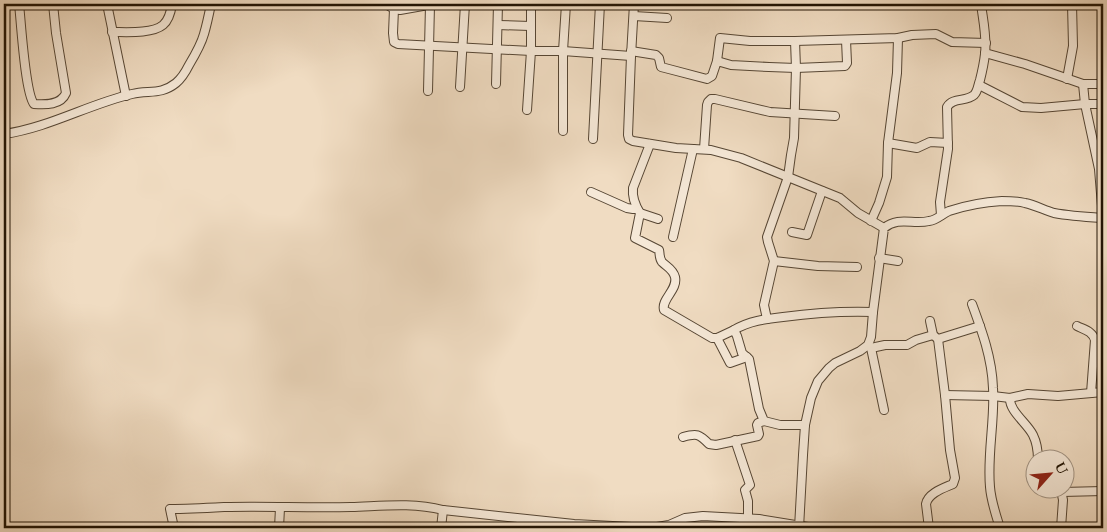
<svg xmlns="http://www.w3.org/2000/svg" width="1107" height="532" font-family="Cardo,serif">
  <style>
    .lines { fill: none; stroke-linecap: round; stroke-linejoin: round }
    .minor-casing { stroke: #564634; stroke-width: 10 }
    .minor { stroke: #f5e8d7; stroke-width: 8 }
  </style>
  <rect width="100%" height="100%" fill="#f0dcc2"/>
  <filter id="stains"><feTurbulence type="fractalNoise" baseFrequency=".004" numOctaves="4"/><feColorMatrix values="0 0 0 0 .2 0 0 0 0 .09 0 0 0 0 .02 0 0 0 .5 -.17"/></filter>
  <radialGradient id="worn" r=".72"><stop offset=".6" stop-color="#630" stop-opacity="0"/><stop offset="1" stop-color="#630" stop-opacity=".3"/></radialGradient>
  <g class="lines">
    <g class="minor-casing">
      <g id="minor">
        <path d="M19,4c2,17 6,89 15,100 12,1 27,1 32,-11l-10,-60 -3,-29"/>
        <polyline points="107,4 126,96"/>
        <polyline points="386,4 394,9 393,33 394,42 398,44 531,51 563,51 631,56"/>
        <polyline points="634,4 631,56 628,135 629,139 633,141 676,148 711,150 741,158 840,198 858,213 884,228"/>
        <polyline points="394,9 400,10 434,4"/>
        <polyline points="634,16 667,18"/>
        <polyline points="498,25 530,26"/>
        <path d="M112,32c14,0 40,2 51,-7 6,-5 8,-14 9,-21"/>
        <polyline points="631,51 656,55 659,58 661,67 665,68 707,79 712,76 717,61 731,65 769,67 796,68 845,66 847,63 846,40"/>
        <polyline points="985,53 1025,64 1083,84 1103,84"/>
        <polyline points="717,61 720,38 750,41 795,41 898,38 912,35 936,34 952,42 986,43"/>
        <polyline points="1067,79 1073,46 1072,4"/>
        <polyline points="496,84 498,4"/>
        <polyline points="1083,84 1085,104 1099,169 1103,218"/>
        <polyline points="979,85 1022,107 1041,108 1085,104 1103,104"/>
        <polyline points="460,87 465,4"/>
        <polyline points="428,91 430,5"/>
        <polyline points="527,110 531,51 531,4"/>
        <polyline points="563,131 563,51 566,4"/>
        <path d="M4,134c44,-6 85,-30 128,-40 17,-4 29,1 44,-11 6,-5 10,-12 13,-18 6,-10 12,-20 15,-31 3,-10 5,-20 7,-30"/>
        <polyline points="593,139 600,4"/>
        <polyline points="888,143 917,148 930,142 948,143"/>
        <path d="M650,144l-17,44c-1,9 2,17 7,25l18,6"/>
        <polyline points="704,149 707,105 708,102 711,99 715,99 770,112 835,116"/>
        <polyline points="591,192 627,208 633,209 637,209"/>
        <path d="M640,213l-5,25 24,12c1,4 0,8 3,12 5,5 11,7 13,15 3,13 -14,22 -11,33l48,28h5l17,-8 3,6 5,17 7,6 10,50 5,12 16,4h25"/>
        <path d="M941,215l-1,-13 8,-53 -1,-42c6,-10 19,-5 27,-12 4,-4 4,-10 6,-15 2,-8 4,-17 5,-26 2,-17 -2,-34 -4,-50"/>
        <polyline points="871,221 879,203 887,177 888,143 897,73 898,38"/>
        <polyline points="792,232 807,235 822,191"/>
        <polyline points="673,237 693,149"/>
        <polyline points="879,258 898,261"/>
        <polyline points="774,261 818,266 857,267"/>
        <path d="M972,304c10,27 20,54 21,84 2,33 -6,66 -3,99 1,14 6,28 10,41"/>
        <polyline points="767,319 764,305 774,261 768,242 767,237 788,177 791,155 794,138 796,68 795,41"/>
        <polyline points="930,321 933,335"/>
        <path d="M1077,326c8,4 15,5 18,14l-4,53"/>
        <path d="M734,330c15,-9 31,-11 49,-13 30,-4 59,-6 90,-5"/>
        <polyline points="717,338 730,363 747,357"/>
        <polyline points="868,345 871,348 884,410"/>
        <polyline points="871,348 885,345 907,345 916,340 933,335 938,339 980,326"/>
        <polyline points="945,395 993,396 1010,398"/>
        <path d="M683,437c14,-4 16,-3 26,7l7,1 42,-9 1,-2 -2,-9 1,-2 6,-2"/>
        <polyline points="735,440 750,485 745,490 748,501 748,518"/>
        <path d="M1038,460c0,-9 -1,-17 -5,-25 -6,-12 -24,-24 -23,-37l18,-4 30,2 45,-4"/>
        <polyline points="1061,490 1063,500 1061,528"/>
        <polyline points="1062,492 1103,491"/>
        <path d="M174,528l-4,-19c18,0 36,-1 54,-2 42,-1 85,1 127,0 31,-1 61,-5 92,3l131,14 77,4 18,-3 16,-7 18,-2 56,3 55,9"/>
        <polyline points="279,528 280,508"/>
        <polyline points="441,528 443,510"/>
        <path d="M799,528l4,-73 2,-30 6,-27 7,-17 11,-13 6,-5 25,-12 8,-6 3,-8 2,-25 11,-84c15,-12 29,-3 45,-7 8,-1 13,-7 20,-10 15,-5 36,-9 53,-10 7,0 15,0 23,2 10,2 19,7 29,10 16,3 33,4 49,5"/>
        <path d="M929,528l-3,-24c2,-11 18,-16 27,-20l2,-6 -5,-28 -5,-55 -7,-56"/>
      </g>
    </g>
    <use href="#minor" class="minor"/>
  </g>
  <rect width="1107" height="532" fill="none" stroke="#f0dcc2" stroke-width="20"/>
  <rect x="5" y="5" width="1097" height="522" fill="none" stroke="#221404" stroke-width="2.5"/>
  <rect x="10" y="10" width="1087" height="512" fill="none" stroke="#221404"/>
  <g transform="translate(1050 474) rotate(63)"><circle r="24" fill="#f5e8d7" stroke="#a19383"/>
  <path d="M0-4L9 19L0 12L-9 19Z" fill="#8f2418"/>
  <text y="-8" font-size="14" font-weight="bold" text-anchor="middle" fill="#221404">U</text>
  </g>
  <rect width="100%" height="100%" filter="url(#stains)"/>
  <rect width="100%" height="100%" fill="url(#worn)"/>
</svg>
